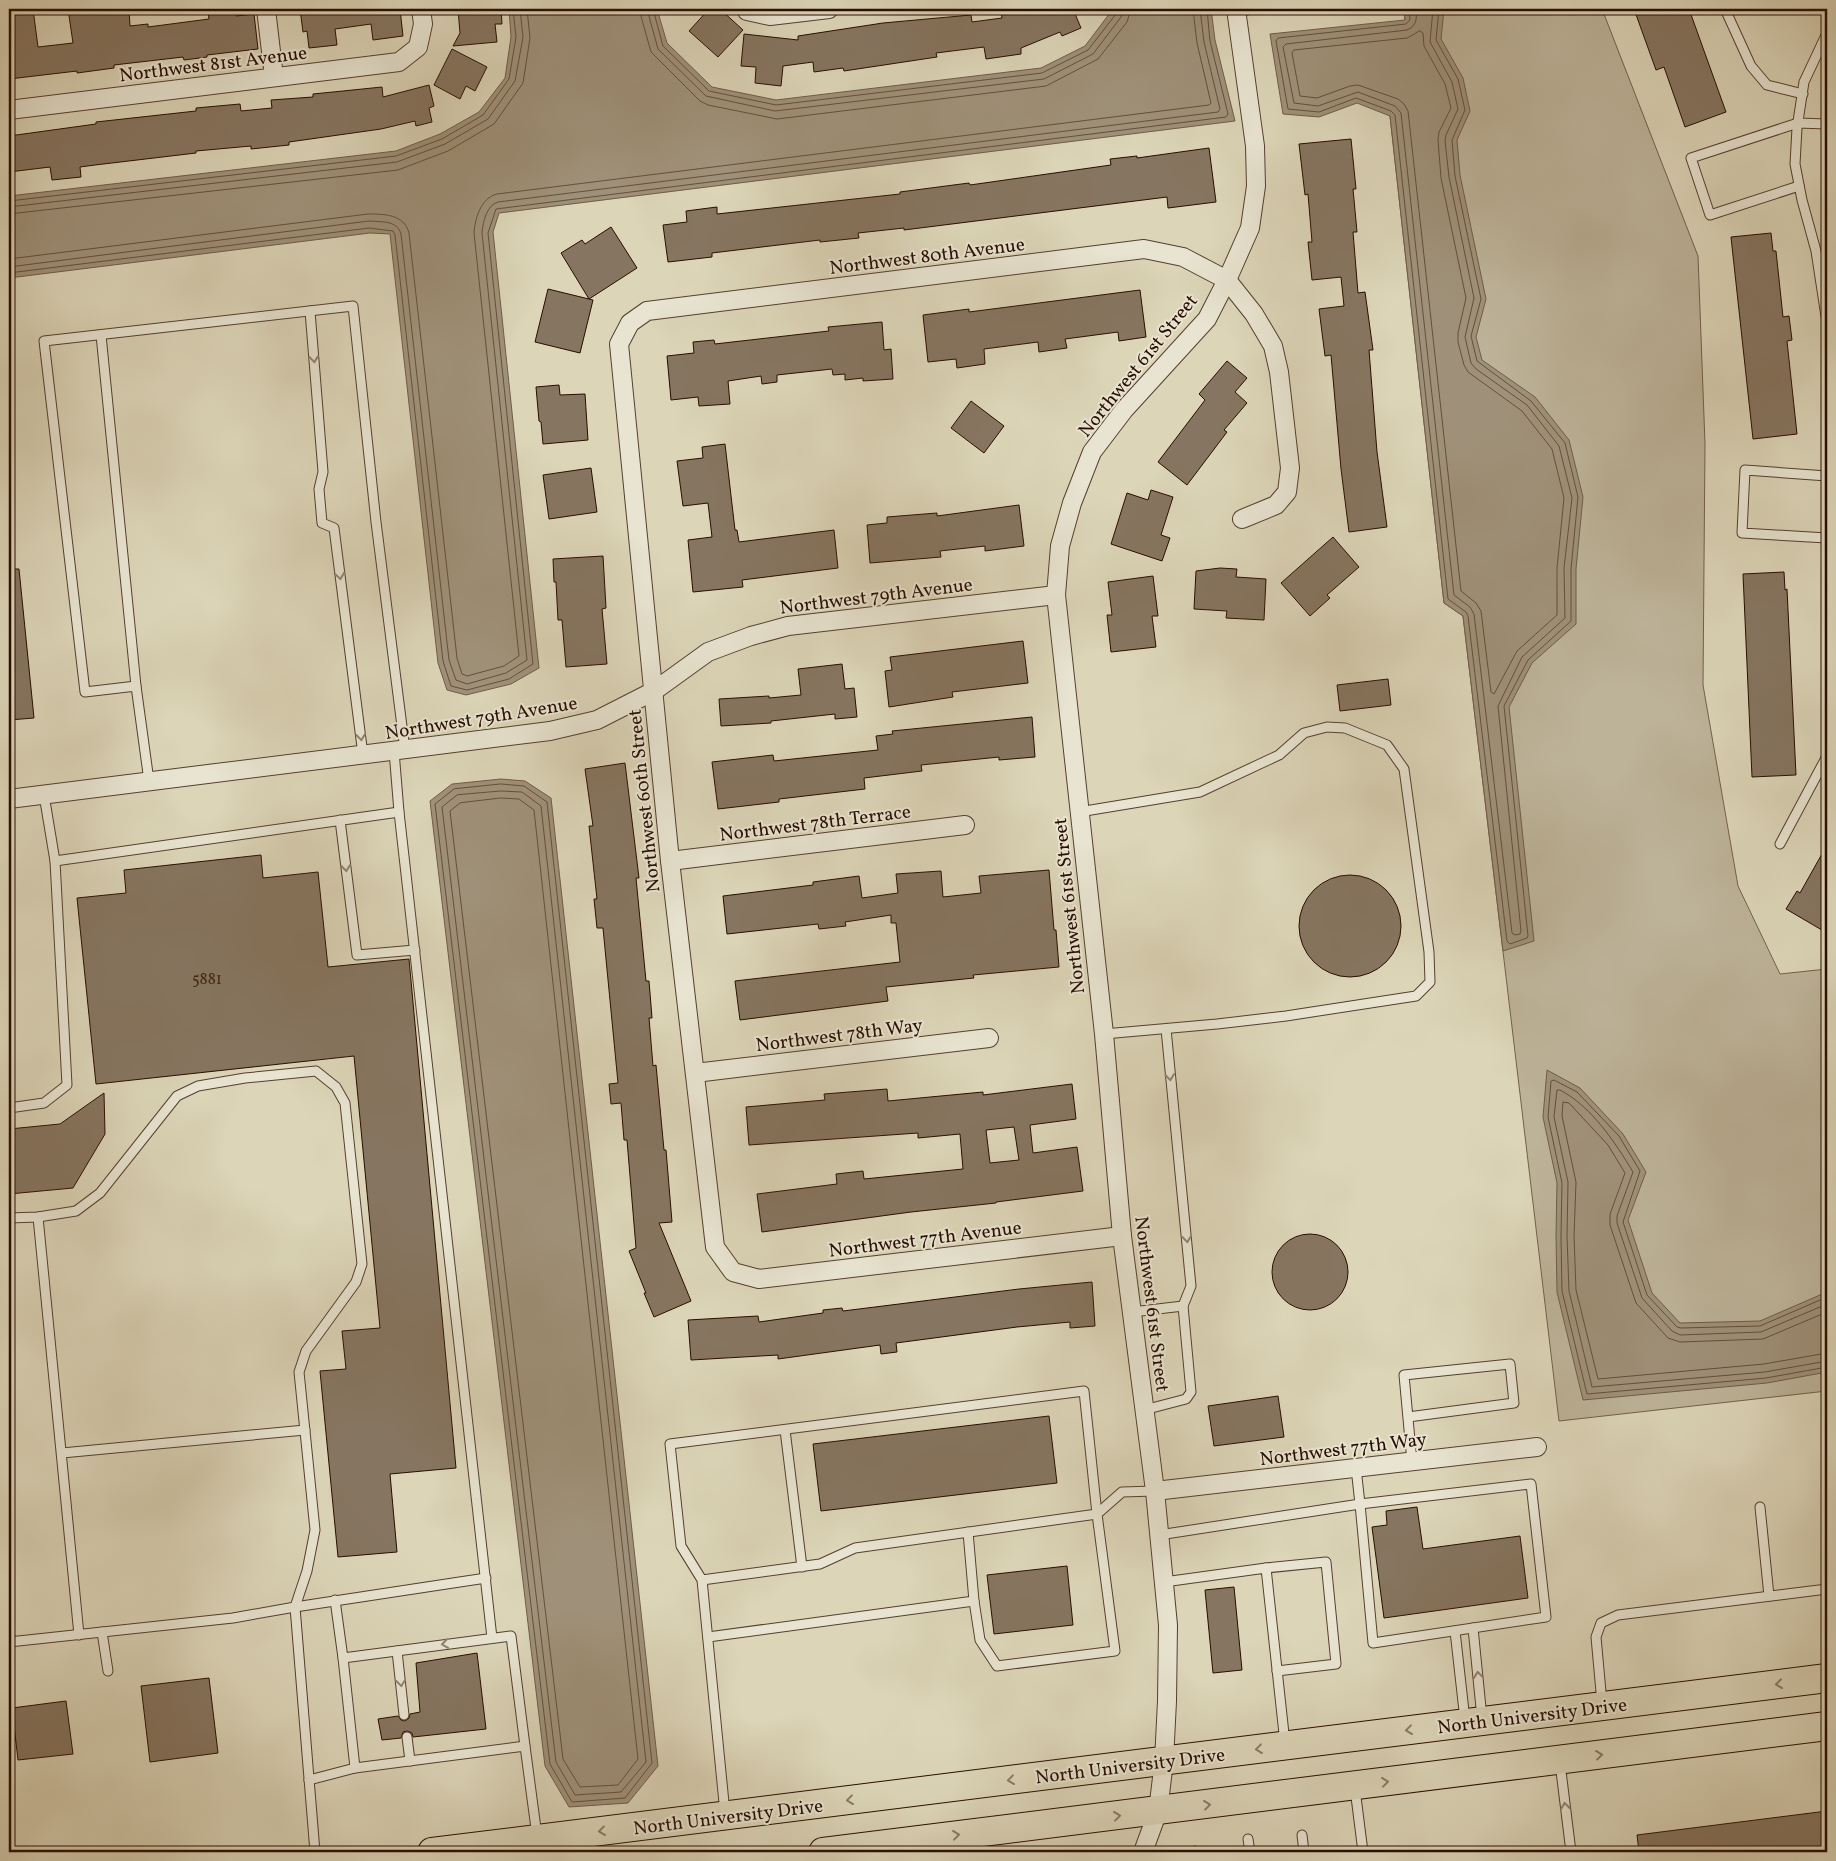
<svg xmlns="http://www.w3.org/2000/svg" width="1836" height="1861" font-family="Vollkorn,serif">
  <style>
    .green { fill: #bdb399; stroke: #72604c }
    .water { fill: #9f9179; stroke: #6f5c49 }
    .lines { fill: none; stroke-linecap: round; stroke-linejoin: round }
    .shore { stroke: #644f3c; stroke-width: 1 }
    .building { fill: #867560; stroke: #280d00; fill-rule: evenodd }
    .service-casing { stroke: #553f2e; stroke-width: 11 }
    .minor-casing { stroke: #553f2e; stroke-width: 20 }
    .primary-casing { stroke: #280d00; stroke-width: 30 }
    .service { stroke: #e8e4d1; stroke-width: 9 }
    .minor { stroke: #e8e4d1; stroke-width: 18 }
    .primary { stroke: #dcd5b8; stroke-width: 28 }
    .oneway { stroke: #928373 }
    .oneway2 { stroke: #8b7b65 }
    .labels { text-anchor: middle; stroke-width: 4; stroke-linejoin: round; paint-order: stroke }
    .number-label { font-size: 16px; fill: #402718 }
    .street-label { font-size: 19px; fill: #280d00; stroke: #e8e4d1 }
  </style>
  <rect width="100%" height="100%" fill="#dcd5b8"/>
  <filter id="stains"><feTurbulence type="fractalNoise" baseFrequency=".004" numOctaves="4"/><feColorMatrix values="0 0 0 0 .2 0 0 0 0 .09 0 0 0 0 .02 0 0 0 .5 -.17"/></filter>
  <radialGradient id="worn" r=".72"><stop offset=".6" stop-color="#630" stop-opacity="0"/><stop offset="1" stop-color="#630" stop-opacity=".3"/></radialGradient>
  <polygon class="green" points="1404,9 1602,9 1698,256 1705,444 1703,685 1738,886 1780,974 1827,969 1827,1391 1559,1421 1463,616 1444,603 1390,116 1405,20"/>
  <g class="water">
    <polygon points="509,9 657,9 667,43 712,87 776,100 1041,68 1085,46 1113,9 1211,9 1215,40 1235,121 499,213 493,232 539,668 511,684 466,695 447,690 438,663 390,234 370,233 9,278 9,196 396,151 440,134 479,112 505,78 511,37"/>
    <polygon points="1404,9 1444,9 1441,39 1463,78 1470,111 1457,140 1460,175 1486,299 1476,337 1482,360 1535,397 1569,440 1583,497 1576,569 1576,624 1532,663 1509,707 1534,941 1503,951 1463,616 1444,603 1390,116 1357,103 1319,117 1283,114 1270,34 1405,20"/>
    <polygon points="501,779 525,781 551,798 658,1766 628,1803 569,1807 545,1766 430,801 452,784"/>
    <polygon points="1547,1070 1580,1088 1623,1134 1646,1172 1628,1220 1652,1293 1680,1323 1760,1321 1827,1292 1827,1372 1767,1383 1583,1400 1557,1292 1556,1236 1557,1183 1543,1117"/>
  </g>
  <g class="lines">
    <g class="shore">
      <polyline points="639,9 651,52 700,101 708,105 777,119 1046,86 1098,59 1127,22 1131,9"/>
      <polyline points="647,9 658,49 706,96 775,111 1044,79 1093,54 1121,17 1123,9"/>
      <polyline points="653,9 663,46 709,91 776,105 1042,73 1088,50 1116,14 1117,9"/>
      <polyline points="1409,9 1410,20 1406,24 1278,38 1276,41 1288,109 1319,112 1356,98 1391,111 1395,115 1448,599 1466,612 1468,616 1507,941 1510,944 1527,938 1528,936 1504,706 1528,660 1571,621 1571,569 1578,497 1565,443 1531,401 1477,361 1471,336 1481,299 1455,176 1452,140 1465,110 1458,79 1436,40 1439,9"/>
      <path d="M1416,9c1,9 1,17 -9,21l-121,14 -3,3 11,56 24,3 40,-14 37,14 6,7 53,482 16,12 4,7 38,319 3,2 5,-1 1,-3 -23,-225 24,-49 43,-39 -1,-50 8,-70 -13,-52 -32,-41 -51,-36 -5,-6 -6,-26 9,-39 -25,-121 -4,-36 1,-6 12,-26 -6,-27 -22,-40 3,-33"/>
      <polygon points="1420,31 1423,33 1424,46 1445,84 1451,108 1439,132 1438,140 1441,178 1466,298 1458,333 1458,342 1464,365 1468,372 1522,411 1552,449 1564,498 1557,568 1557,615 1517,651 1494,694 1491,692 1481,611 1476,603 1461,591 1408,111 1404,104 1398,99 1358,85 1350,86 1317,98 1300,96 1292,53 1294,50 1407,38"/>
      <polyline points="9,201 396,156 442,139 483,115 509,79 516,37 513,9"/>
      <polyline points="9,207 397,162 445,144 488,119 515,81 523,37 520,9"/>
      <polyline points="9,214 398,170 448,151 494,124 523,83 530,38 527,9"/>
      <path d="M9,259l359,-45c16,0 36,0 41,19l48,425 5,16 5,2 37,-10 15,-10 -45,-423c1,-15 7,-35 23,-39l712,-89 2,-2 -14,-60 -4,-34"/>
      <path d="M9,267l360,-46c12,1 28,-1 32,13l48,426 7,20 11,4 39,-11 21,-13 -45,-427c1,-12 5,-28 16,-31l720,-90 2,-3 -16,-67 -4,-33"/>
      <polyline points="9,273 369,228 393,231 395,235 443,661 451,686 467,690 509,679 533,664 488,233 496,209 1226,117 1228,114 1210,41 1207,9"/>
      <polygon points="501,784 524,786 547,802 652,1763 625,1798 572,1802 550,1764 435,804 454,789"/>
      <polygon points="501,791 522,792 541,806 646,1762 621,1792 575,1795 556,1762 442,807 457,795"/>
      <polygon points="501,798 519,799 534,810 638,1759 618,1785 580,1787 563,1759 450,811 460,803"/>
      <polyline points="1827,1297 1760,1326 1681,1328 1677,1327 1647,1295 1623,1222 1640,1171 1619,1136 1577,1092 1554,1080 1551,1081 1548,1117 1562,1183 1561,1236 1562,1291 1587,1394 1766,1378 1827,1367"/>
      <path d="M1827,1304l-66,28 -81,3 -8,-4 -30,-33 -25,-75v-7l16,-44c-18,-30 -42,-66 -73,-82h-3l-3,27 14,65 -1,54 2,55 23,96 173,-15 62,-11"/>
      <polyline points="1827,1312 1763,1339 1680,1342 1668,1338 1636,1303 1610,1225 1610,1214 1625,1173 1608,1145 1569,1103 1563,1102 1562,1116 1576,1182 1574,1236 1576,1290 1598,1379 1764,1364 1827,1353"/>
    </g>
  </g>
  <g class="building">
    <polygon points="9,9 33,9 38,47 73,43 68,9 129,9 130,26 148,24 148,27 209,19 208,12 235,9 236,16 254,14 258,49 207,55 207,57 184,60 183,57 114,65 114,68 77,73 77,71 9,79"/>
    <polygon points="300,9 400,9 403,36 373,40 371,24 335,29 337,45 309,48 307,31 303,32"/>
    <polygon points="458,9 501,9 502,24 495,24 497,42 453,46 460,33"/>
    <polygon points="709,9 720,9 743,30 718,57 689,31"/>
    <polygon points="1018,9 1073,9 1081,28 1062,36 1060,32 1021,48 1021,54 986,59 984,47 936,53 937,57 844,71 843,68 814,72 813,62 783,66 781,86 755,83 756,67 741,66 744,34 798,40 798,36 883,23 971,15 972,22 1002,18 1001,11"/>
    <polygon points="1634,9 1689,9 1726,112 1685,127 1664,67 1656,70"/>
    <polygon points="452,49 487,67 475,91 466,86 460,99 434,85"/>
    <polygon points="429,85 434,106 429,108 432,122 416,126 415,121 381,129 289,142 289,145 251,149 251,146 196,151 196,153 95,165 80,167 81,177 52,180 50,167 9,172 9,136 96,124 96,122 196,111 196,108 240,104 241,111 272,108 271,100 313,97 313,94 333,92 382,87 383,97"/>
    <polygon points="1351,139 1356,189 1353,189 1357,232 1353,232 1358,293 1365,292 1373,350 1369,350 1377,452 1387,527 1349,532 1341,469 1331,355 1325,356 1319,309 1344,306 1341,277 1312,280 1308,242 1312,242 1308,194 1305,195 1299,144"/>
    <polygon points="1209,148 1216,202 1168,208 1167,197 904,230 904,228 858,233 859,238 820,242 820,240 712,253 712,257 668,262 663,225 687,222 686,211 717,207 717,214 900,194 900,192 969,183 970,185 1111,165 1110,159 1137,156 1137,158"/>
    <polygon points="611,227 637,268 589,299 561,253 582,240 585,244"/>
    <polygon points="1771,233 1773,251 1776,251 1783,317 1789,316 1792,340 1787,341 1797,434 1753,439 1731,237"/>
    <polygon points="548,289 593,300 580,353 535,342"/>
    <polygon points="1140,290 1146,337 1119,341 1118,332 1065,339 1067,348 1039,352 1038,342 984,349 985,364 957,368 956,359 928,362 923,315 969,309 969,312"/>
    <polygon points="882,322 884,350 891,349 893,379 863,381 863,378 845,380 845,374 833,375 832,369 777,375 777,382 762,384 761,376 728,381 730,404 699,406 698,397 671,400 667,356 694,353 693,342 714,340 715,344 829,331 828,327"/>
    <polygon points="1227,361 1247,378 1235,392 1247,403 1224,430 1227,432 1187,485 1158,462 1205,400 1199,394"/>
    <polygon points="559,385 560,395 585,394 588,440 543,444 541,422 539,421 536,387"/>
    <polygon points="971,401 1004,426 984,453 951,428"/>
    <polygon points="725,444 735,530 737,530 739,542 834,530 838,568 742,580 743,587 693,592 688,540 712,537 708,503 683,506 677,461 703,458 702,447"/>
    <polygon points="591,468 597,512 549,519 543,475"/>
    <polygon points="1151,490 1173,497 1161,535 1170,538 1162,561 1111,544 1127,493 1148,500"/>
    <polygon points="1019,505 1024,546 985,551 985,546 940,551 941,557 870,563 867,525 887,523 887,517 937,513 937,516"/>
    <polygon points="1333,537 1359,567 1327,595 1330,598 1310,616 1281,583"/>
    <polygon points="603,556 606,608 602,609 607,664 566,667 562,620 558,620 556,582 554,582 553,559"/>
    <polygon points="1220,568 1237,569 1236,577 1266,579 1264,620 1226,618 1227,611 1194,609 1196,571"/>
    <polygon points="9,569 19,569 34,718 9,720"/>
    <polygon points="1784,572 1785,590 1787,589 1796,775 1752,777 1743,574"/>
    <polygon points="1153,576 1158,616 1152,616 1156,647 1111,652 1107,615 1112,615 1108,582"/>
    <polygon points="1023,641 1028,683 952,692 953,697 889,707 885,671 892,670 890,657"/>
    <polygon points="842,664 845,689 854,688 857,717 835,719 835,714 771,721 771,723 721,726 719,699 769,696 769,698 801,695 798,669"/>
    <polygon points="1388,679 1391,705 1340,711 1337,685"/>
    <polygon points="1032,717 1035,757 999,760 999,757 921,765 922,771 864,778 865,789 779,799 779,802 718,809 712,762 773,755 774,761 878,750 876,736 893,734 892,731"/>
    <polygon points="625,763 639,878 636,878 646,981 649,981 652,1018 649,1018 653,1066 656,1065 664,1150 666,1150 672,1222 659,1223 691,1301 654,1317 644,1293 646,1293 629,1251 636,1248 627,1140 624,1140 621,1103 611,1104 609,1084 618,1083 603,928 597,928 594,899 597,899 589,826 593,826 585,769"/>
    <polygon points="1827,845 1827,933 1786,909 1797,891 1800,893"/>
    <polygon points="261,855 263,878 318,872 328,967 409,959 456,1468 390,1474 397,1552 338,1557 320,1371 346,1369 342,1331 380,1328 354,1056 96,1084 77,898 126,893 124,870"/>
    <polygon points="1049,870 1054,930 1056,930 1059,967 973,975 974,978 886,987 888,1001 740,1020 735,981 900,962 896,923 891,923 891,915 845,922 846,926 819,929 818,924 727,934 723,896 813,885 813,882 859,876 862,898 898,893 896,874 941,871 943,897 981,893 979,876"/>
    <circle cx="1350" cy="926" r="51"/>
    <path d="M1072,1084l4,35 -46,6 3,28 44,-6 6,44 -87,11v1l-85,9 -149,20 -5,-38 80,-10 -1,-10 27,-3 1,8 99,-10 -3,-35 -42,4v-5l-169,12 -3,-38 79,-7 -1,-6 63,-5 1,12 95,-9v3zM1014,1127l5,33 -29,3 -4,-33z"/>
    <polygon points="104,1093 105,1134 73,1188 9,1194 9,1129 60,1124"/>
    <circle cx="1310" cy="1272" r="38"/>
    <polygon points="1092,1282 1095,1326 1070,1328 1070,1322 1017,1327 896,1343 897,1352 881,1354 880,1345 778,1359 778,1355 691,1360 688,1320 758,1316 759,1322 823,1313 823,1310 842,1308 843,1311 1019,1289"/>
    <polygon points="1278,1396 1284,1437 1214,1446 1208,1406"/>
    <polygon points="1049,1416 1057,1483 821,1511 813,1444"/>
    <polygon points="1417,1507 1423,1549 1520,1536 1528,1598 1384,1618 1372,1527 1387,1525 1386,1511"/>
    <polygon points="1067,1566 1073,1625 994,1634 987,1575"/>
    <polygon points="1234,1587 1242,1670 1213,1673 1205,1590"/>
    <polygon points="477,1653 486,1729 413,1737 412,1733 407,1731 403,1732 401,1738 382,1740 378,1719 398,1716 401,1720 405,1721 409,1718 410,1714 420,1712 416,1663"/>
    <polygon points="209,1678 218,1753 150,1762 141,1686"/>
    <polygon points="66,1701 73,1754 18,1760 12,1708"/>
    <polygon points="1827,1811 1827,1852 1639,1852 1637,1835"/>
  </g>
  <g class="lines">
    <g class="service-casing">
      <g id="service">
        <polyline points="1725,9 1751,66 1767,85 1803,94"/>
        <polyline points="1236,12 1251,9"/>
        <polyline points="1827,33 1804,82 1797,128 1795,164 1802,200 1816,251 1827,323"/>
        <polyline points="1799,186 1710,215 1691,158 1798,123 1827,124"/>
        <polyline points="310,311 323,472 319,489 322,523 334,528 363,755"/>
        <polyline points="101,335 136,686"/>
        <polyline points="1827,476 1745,470 1742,533 1827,538"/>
        <polyline points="149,781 136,686 85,692 44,341 353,306 376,522 405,750"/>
        <polyline points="44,795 55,861 399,812 394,751"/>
        <polyline points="399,812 492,1638"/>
        <polyline points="1079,812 1200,792 1279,755 1304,733 1327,727 1345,728 1387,745 1404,769 1429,952 1430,982 1416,996 1286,1016 1217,1024 1104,1034"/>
        <polyline points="340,820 357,955 415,950"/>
        <polyline points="1780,844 1827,756"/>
        <polyline points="9,1046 9,1057"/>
        <polyline points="9,1108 44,1103 67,1085 55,861"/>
        <polyline points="38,1217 79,1635"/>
        <polyline points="9,1218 38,1217 76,1211 100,1193 177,1096 198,1086 245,1078 316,1071 336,1087 345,1103 362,1264 356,1282 306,1351 299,1372 315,1530 307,1571 295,1607 233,1618 9,1642"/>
        <polyline points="1132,1312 1183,1306"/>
        <polyline points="1144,1410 1186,1399 1191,1392 1183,1306 1191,1286 1166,1029"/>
        <polyline points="1408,1417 1514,1403 1510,1364 1404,1375 1412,1462"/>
        <polyline points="785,1430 802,1567"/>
        <polyline points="62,1453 305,1430"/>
        <polyline points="1760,1507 1769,1596"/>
        <polyline points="1159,1535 1360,1504 1373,1643 1546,1617 1531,1484 1360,1504 1356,1468"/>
        <polyline points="1266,1568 1326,1562 1336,1664 1277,1671"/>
        <polyline points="702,1580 681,1546 670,1444 1084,1391 1097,1514 855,1548 820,1564 702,1580 725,1813"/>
        <polyline points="1164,1582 1266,1568 1285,1743"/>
        <polyline points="335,1600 343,1658"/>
        <polyline points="974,1601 980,1640 997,1666 1115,1651 1097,1514 1122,1492 1155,1491"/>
        <polyline points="1473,1628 1482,1718"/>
        <polyline points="1455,1631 1465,1720"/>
        <polyline points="102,1632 108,1671"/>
        <polyline points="708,1637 974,1601 968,1532"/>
        <polyline points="397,1651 404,1715"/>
        <polyline points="1602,1703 1596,1637 1601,1623 1618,1615 1827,1589"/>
        <polyline points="407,1737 410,1761"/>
        <polyline points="1560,1763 1571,1852"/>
        <polyline points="355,1768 525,1746 537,1836"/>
        <polyline points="309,1780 355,1768 343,1658 511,1636 525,1746"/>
        <polyline points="1355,1789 1363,1852"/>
        <polyline points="1302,1835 1304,1852"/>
        <polyline points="1248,1839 1250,1852"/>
        <polyline points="1195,1851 1195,1852"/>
        <polyline points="315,1852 295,1607 486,1578"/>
      </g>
    </g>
    <g class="minor-casing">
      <g id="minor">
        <polyline points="266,9 274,77"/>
        <polyline points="746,9 747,11 770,16 829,9"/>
        <polyline points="9,110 399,62 418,47 423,24 421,9"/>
        <polyline points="9,799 550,731 597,720 654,691 708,652 751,636 788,626 1056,595"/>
        <polyline points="670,861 965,825"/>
        <polyline points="695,1073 989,1038"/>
        <polyline points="1122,1236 759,1279 733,1272 715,1247 670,861 619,344 630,323 647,311 1144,249 1183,257 1227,280 1254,314 1273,346 1279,372 1290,468 1287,492 1276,505 1242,519"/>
        <polyline points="1155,1491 1537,1447"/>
        <polyline points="1143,1852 1158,1811 1164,1761 1167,1701 1168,1625 1155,1491 1122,1236 1104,1034 1056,595 1060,546 1072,503 1092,452 1124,410 1207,319 1227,280 1250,228 1256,186 1255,146 1236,9"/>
      </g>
    </g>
    <g class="primary-casing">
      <g id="primary">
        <polyline points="432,1852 1827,1678"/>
        <polyline points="823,1852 1827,1726"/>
      </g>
    </g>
    <use href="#service" class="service"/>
    <use href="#minor" class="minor"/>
    <use href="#primary" class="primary"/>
  </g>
  <defs><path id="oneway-chevron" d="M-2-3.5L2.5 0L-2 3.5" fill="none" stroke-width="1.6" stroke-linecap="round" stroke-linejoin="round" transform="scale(1.25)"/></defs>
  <g class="oneway">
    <use href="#oneway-chevron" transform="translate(314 359) rotate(85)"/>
    <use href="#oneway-chevron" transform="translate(340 576) rotate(82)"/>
    <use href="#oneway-chevron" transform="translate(361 737) rotate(84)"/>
    <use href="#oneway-chevron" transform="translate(346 868) rotate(83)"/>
    <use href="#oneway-chevron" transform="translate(1170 1077) rotate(84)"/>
    <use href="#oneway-chevron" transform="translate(1187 1239) rotate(84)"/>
    <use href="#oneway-chevron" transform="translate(445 1644) rotate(172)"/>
    <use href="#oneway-chevron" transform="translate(1478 1675) rotate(-96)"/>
    <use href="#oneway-chevron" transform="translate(401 1683) rotate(83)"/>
    <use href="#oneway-chevron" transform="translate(1565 1806) rotate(-97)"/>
  </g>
  <g class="oneway2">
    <use href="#oneway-chevron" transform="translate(1779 1684) rotate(173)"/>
    <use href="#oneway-chevron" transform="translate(1409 1730) rotate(173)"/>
    <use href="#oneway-chevron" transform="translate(1259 1749) rotate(173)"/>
    <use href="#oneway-chevron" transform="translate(1599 1755) rotate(-7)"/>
    <use href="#oneway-chevron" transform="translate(1011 1780) rotate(173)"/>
    <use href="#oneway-chevron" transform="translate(1385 1782) rotate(-7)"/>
    <use href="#oneway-chevron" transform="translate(850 1800) rotate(173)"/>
    <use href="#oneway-chevron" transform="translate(1207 1805) rotate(-7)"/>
    <use href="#oneway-chevron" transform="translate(1117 1816) rotate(-7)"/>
    <use href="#oneway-chevron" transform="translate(602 1831) rotate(173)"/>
    <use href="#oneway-chevron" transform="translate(956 1835) rotate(-7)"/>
  </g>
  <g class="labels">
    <g class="number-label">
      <text x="207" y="984">5881</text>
    </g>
    <g class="street-label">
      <text transform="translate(213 63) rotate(-7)" y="7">Northwest 81st Avenue</text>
      <text transform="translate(927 255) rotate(-7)" y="7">Northwest 80th Avenue</text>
      <text transform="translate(1137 365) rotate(-51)" y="7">Northwest 61st Street</text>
      <text transform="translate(876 595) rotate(-7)" y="7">Northwest 79th Avenue</text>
      <text transform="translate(481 717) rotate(-9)" y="7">Northwest 79th Avenue</text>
      <text transform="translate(643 801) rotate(-96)" y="7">Northwest 60th Street</text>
      <text transform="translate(815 822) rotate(-7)" y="7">Northwest 78th Terrace</text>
      <text transform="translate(1068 906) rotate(-96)" y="7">Northwest 61st Street</text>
      <text transform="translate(839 1034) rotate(-7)" y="7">Northwest 78th Way</text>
      <text transform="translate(925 1238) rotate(-7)" y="7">Northwest 77th Avenue</text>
      <text transform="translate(1153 1304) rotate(83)" y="7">Northwest 61st Street</text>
      <text transform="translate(1343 1448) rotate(-7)" y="7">Northwest 77th Way</text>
      <text transform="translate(1532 1715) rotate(-7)" y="7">North University Drive</text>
      <text transform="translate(1130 1765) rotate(-7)" y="7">North University Drive</text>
      <text transform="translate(728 1816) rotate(-7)" y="7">North University Drive</text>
    </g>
  </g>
  <rect width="1836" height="1861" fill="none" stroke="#dcd5b8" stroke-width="30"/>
  <rect x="10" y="10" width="1816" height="1841" fill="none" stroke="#280d00" stroke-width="2.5"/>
  <rect x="15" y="15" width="1806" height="1831" fill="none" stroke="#280d00"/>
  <rect width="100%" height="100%" filter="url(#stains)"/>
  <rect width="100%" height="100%" fill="url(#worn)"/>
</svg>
